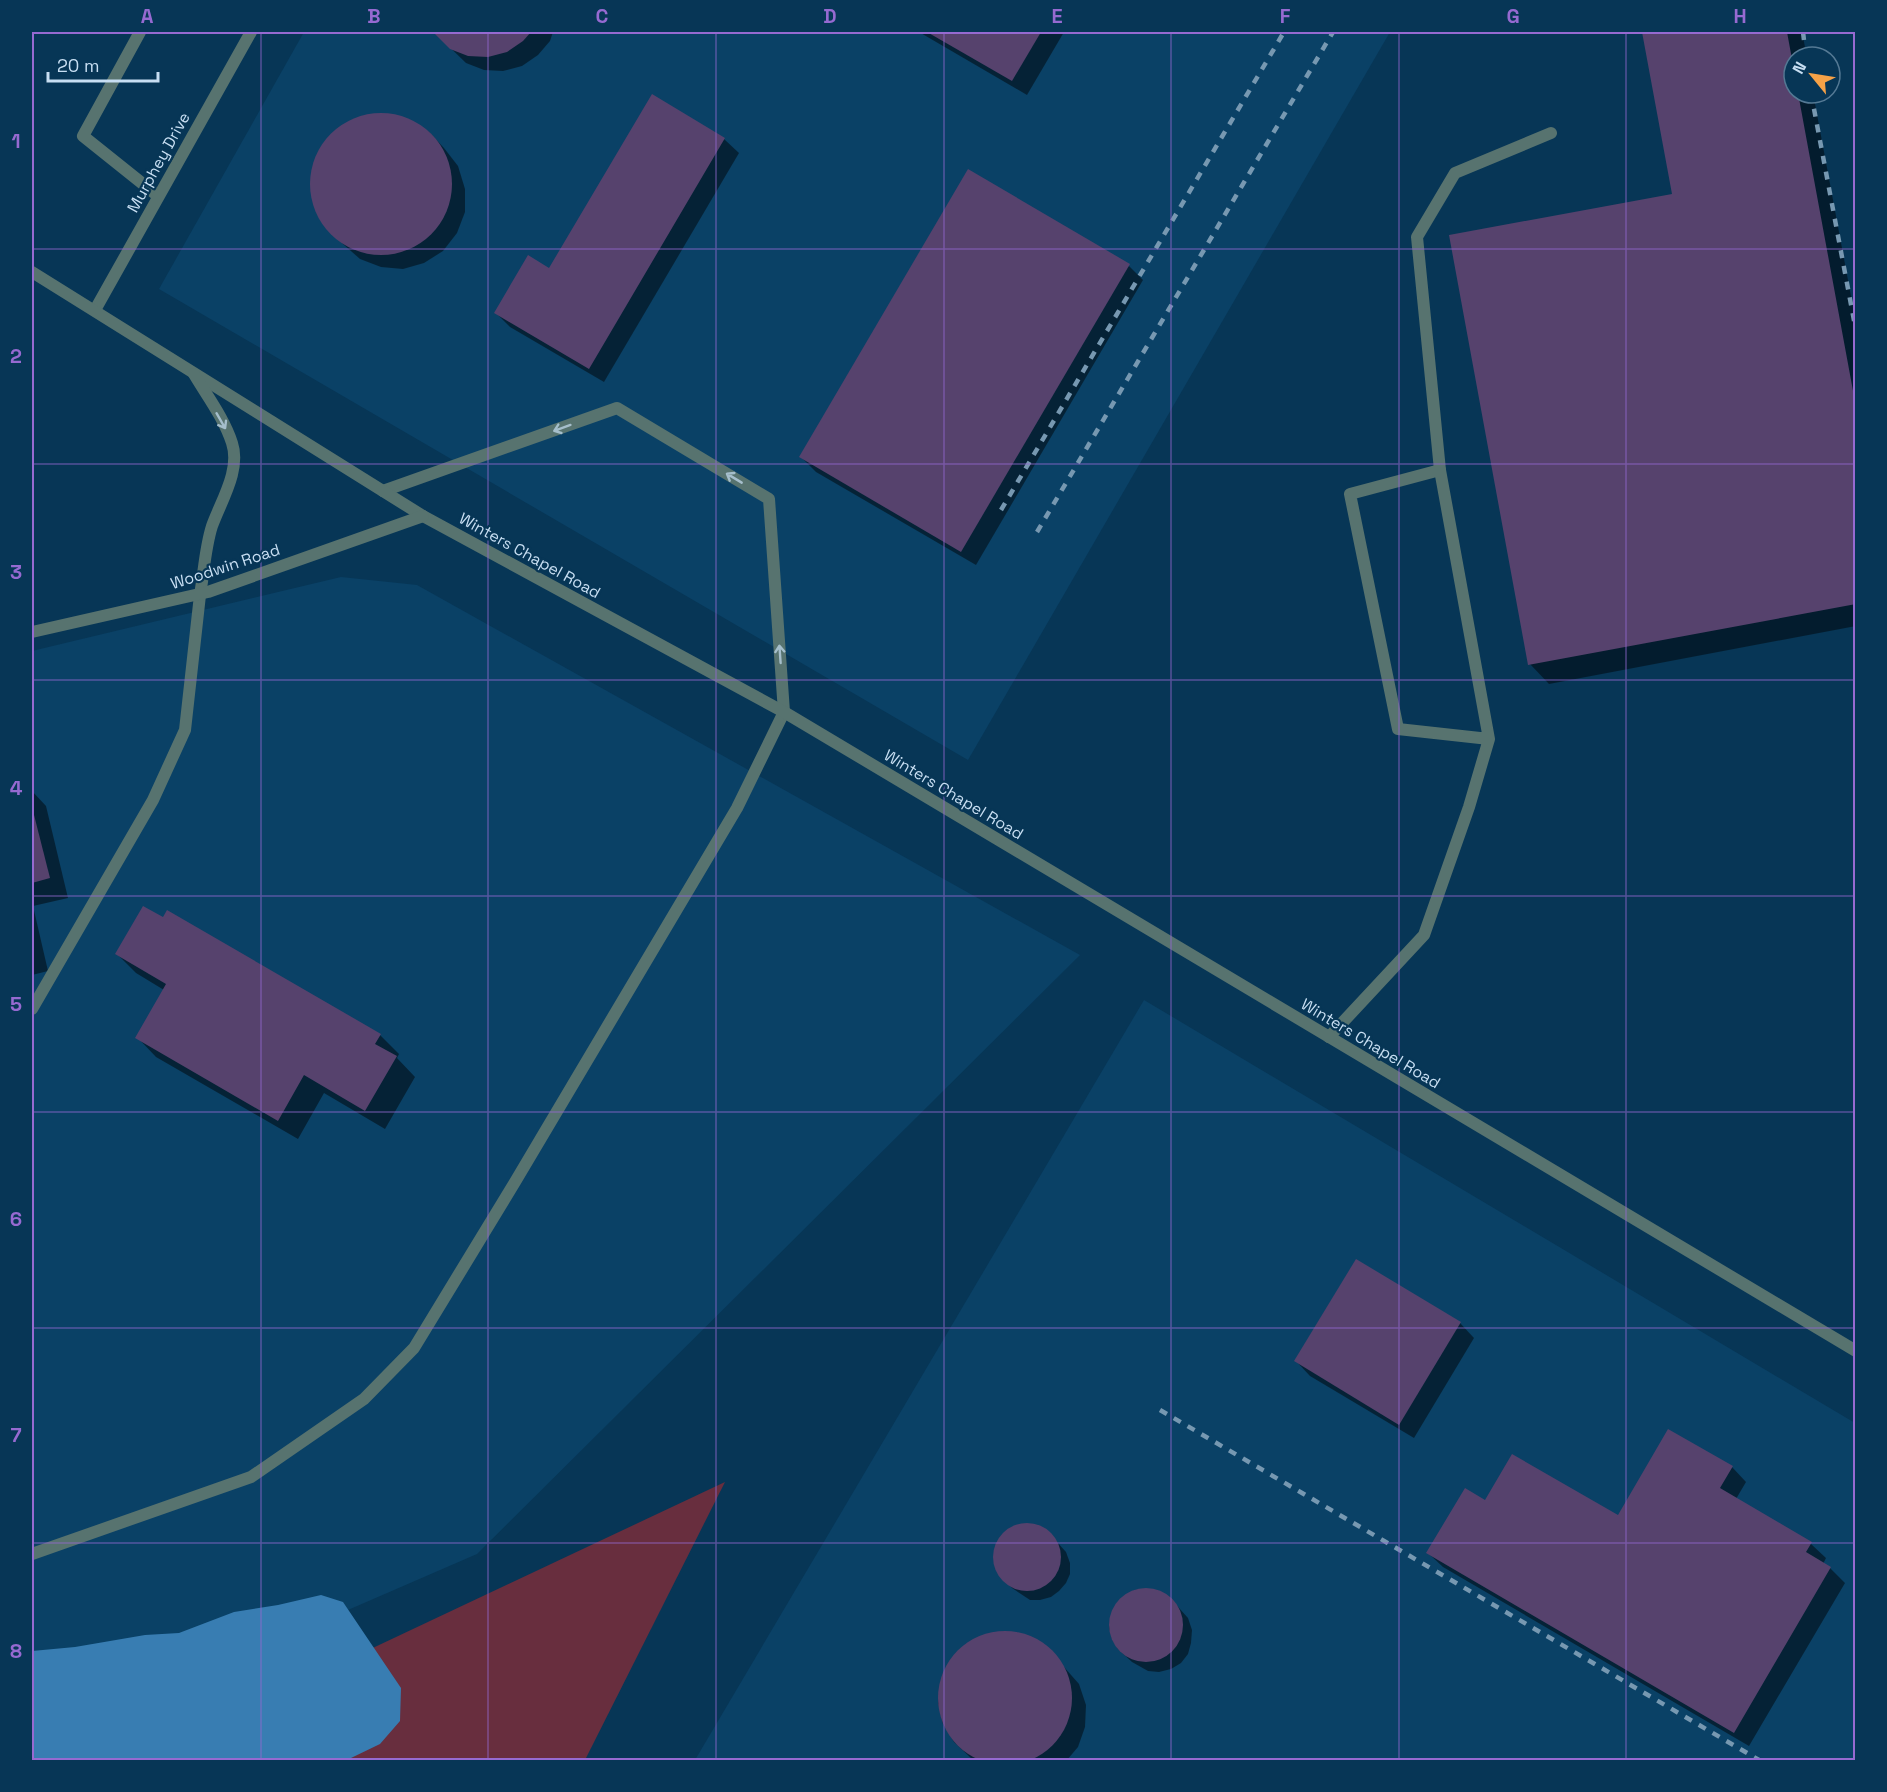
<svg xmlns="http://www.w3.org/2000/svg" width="1887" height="1792" font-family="'Space Grotesk',sans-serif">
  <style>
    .built { fill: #0a4166 }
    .green { fill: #682e3e }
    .water { fill: #387db2 }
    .shadow { fill: #0007 }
    .building { fill: #56426d }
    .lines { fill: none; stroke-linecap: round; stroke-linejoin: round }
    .service { stroke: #57736f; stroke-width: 12 }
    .tertiary { stroke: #57736f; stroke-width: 12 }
    .rail { stroke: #7798b1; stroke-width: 4.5; stroke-dasharray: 8 8; stroke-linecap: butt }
    .oneway { stroke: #a5becb }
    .grid { fill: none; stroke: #966ad1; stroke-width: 1.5; stroke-opacity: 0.55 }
    .labels { text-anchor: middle; stroke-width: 4.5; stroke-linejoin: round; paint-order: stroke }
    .street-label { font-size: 16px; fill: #c7def2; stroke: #073656 }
    .neatline { fill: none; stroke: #966ad1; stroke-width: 2 }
    .grid-label { font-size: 20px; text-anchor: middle; font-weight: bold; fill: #966ad1 }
  </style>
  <rect width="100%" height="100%" fill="#073656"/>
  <g class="built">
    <polygon points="304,32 1390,32 968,760 159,289"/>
    <polygon points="341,577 417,585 1080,955 477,1554 32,1747 32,651"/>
    <polygon points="1144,1000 1855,1423 1855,1760 695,1760"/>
  </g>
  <polygon class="green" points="725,1482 585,1760 135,1760"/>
  <polygon class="water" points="321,1595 343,1602 401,1688 400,1721 380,1744 351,1758 338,1760 32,1760 32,1651 75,1647 145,1635 179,1633 234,1612 278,1605"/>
  <g class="shadow">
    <polygon points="434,32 553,32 550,41 538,55 522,66 503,71 484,70 466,63"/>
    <polygon points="919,32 1064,32 1027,95"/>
    <polygon points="1644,32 1802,32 1807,57 1794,57 1794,93 1813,93 1856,323 1856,626 1549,684 1530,664 1674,195"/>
    <polygon points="385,114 408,120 429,132 444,148 458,166 465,189 465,212 457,233 443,251 424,263 403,269 381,267 360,259 343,244 328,229 316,210 312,188 314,166 324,144 341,127 362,116"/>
    <polygon points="724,139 739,153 604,382 510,327 496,313"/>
    <polygon points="1129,266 1143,280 976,565 816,472 801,457"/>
    <polygon points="32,791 46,806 68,898 33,906 48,971 32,975"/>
    <polygon points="117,954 380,1035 399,1054 397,1058 415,1077 385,1129 324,1093 298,1139 156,1057 137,1037 164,990 136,973"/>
    <polygon points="1460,1323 1474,1338 1414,1438 1310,1376 1296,1361"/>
    <polygon points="1732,1467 1746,1482 1736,1499 1811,1544 1826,1558 1823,1564 1830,1568 1845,1583 1749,1746 1443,1567 1428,1553 1486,1502 1618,1517"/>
    <polygon points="1029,1524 1040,1526 1049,1533 1066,1552 1070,1563 1070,1574 1066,1583 1059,1591 1051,1597 1040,1600 1030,1600 1012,1588 996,1569 994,1559 995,1549 1000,1538 1008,1530 1018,1525"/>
    <polygon points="1148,1589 1159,1592 1170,1598 1188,1618 1192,1630 1191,1643 1188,1654 1181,1663 1171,1669 1159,1672 1148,1671 1132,1662 1118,1649 1112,1639 1109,1627 1111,1616 1116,1605 1124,1596 1135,1590"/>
    <polygon points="1008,1633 1030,1638 1049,1650 1079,1684 1086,1705 1085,1727 1078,1747 1067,1760 973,1760 954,1742 943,1724 938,1703 941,1682 950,1661 966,1645 986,1635"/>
  </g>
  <g class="building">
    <polygon points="433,32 531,32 523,41 507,52 488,57 468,56 450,49"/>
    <polygon points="927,32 1041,32 1012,81"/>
    <polygon points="1642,32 1787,32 1794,70 1794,93 1798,93 1856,407 1856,604 1528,665 1449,235 1672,194"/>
    <polygon points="652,94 725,138 589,369 494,313 528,255 549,268"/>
    <circle cx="381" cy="184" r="71"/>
    <polygon points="968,169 1130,264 961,552 799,457"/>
    <polygon points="32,807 50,878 32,883"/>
    <polygon points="143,906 163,917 167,910 381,1034 375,1044 397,1056 365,1111 304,1075 278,1121 135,1038 166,984 115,954"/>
    <polygon points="1356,1259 1461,1322 1399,1425 1294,1361"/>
    <polygon points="1668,1429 1733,1466 1720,1488 1812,1542 1806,1552 1831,1567 1734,1733 1426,1553 1465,1488 1485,1500 1512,1454 1618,1515"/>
    <circle cx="1027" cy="1557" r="34"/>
    <circle cx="1146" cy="1625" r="37"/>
    <circle cx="1005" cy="1698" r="67"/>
  </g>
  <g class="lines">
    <g class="service">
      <polyline points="140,32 83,136 158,196"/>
      <polyline points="95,310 251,32"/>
      <polyline points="1440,470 1417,237 1455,173 1551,133"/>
      <polyline points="32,1009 153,800 185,730 200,595"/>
      <polyline points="1329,1037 1424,935 1469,807 1489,739 1440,470 1350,494 1398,729 1489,739"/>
      <polyline points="32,1554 251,1477 364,1399 414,1348 515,1182 737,808 784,712 769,499 617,408 383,491"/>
    </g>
    <g class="tertiary">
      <polyline points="32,272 423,516 784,712 1856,1351"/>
      <path d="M194,374c13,22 30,44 38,69 9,27 -11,58 -20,83 -7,22 -8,46 -12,69"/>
      <polyline points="32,632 208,592 423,516"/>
    </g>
    <g class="rail">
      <polyline points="1803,32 1806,57"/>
      <polyline points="1811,93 1856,331"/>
      <polyline points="1001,510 1284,32"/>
      <polyline points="1037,532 1333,32"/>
      <polyline points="1160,1410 1759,1760"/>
    </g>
  </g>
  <defs><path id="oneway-shaft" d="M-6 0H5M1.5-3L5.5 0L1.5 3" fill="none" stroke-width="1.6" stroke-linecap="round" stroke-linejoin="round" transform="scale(1.5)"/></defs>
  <g class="oneway">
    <use href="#oneway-shaft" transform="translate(221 421) rotate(60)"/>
    <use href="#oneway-shaft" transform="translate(562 428) rotate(160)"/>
    <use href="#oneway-shaft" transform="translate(734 478) rotate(-149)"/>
    <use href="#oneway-shaft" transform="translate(780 654) rotate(-94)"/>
  </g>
  <path class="grid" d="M261,32v1728M488,32v1728M716,32v1728M944,32v1728M1171,32v1728M1399,32v1728M1626,32v1728M32,249h1824M32,464h1824M32,680h1824M32,896h1824M32,1112h1824M32,1328h1824M32,1543h1824"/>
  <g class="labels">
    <g class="street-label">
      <text transform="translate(158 162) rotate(-61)" y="6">Murphey Drive</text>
      <text transform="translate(530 555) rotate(29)" y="6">Winters Chapel Road</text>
      <text transform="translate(225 566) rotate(-18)" y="6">Woodwin Road</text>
      <text transform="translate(954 794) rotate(31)" y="6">Winters Chapel Road</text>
      <text transform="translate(1371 1043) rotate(31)" y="6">Winters Chapel Road</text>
    </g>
  </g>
  <rect width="1887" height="1792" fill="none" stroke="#073656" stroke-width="66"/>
  <g transform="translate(1812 75) rotate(300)"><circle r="28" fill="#073656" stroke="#547994" stroke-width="1.5"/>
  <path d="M0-4.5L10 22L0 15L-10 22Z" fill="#f6a247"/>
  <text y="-9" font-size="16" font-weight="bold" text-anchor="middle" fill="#c7def2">N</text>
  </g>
  <path d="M48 72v9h110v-9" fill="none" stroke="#c7def2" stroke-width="3"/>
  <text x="57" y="72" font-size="18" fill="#c7def2" stroke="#073656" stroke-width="4.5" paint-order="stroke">20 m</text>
  <rect x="33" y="33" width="1821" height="1726" class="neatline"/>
  <g class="grid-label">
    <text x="147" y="23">A</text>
    <text x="374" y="23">B</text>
    <text x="602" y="23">C</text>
    <text x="830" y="23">D</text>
    <text x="1057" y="23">E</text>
    <text x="1285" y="23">F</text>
    <text x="1513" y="23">G</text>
    <text x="1740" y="23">H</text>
    <text x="16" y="148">1</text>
    <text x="16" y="363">2</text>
    <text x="16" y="579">3</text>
    <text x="16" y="795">4</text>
    <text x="16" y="1011">5</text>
    <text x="16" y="1226">6</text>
    <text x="16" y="1442">7</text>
    <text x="16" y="1658">8</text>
  </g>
</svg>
